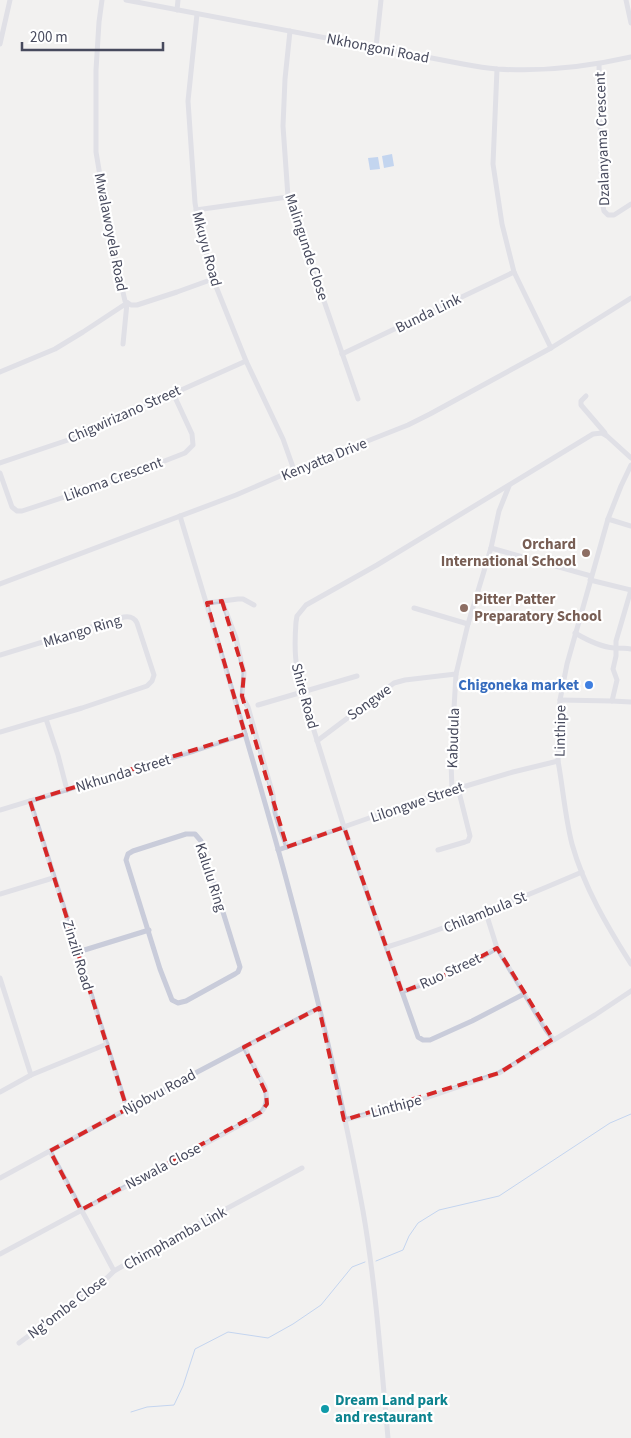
<svg xmlns="http://www.w3.org/2000/svg" width="631" height="1438" font-family="'Source Sans 3',sans-serif">
  <style>
    .water { fill: #8bb3ed }
    .lines { fill: none; stroke-linecap: round; stroke-linejoin: round }
    .stream { stroke: #8bb3ed; stroke-width: 1 }
    .minor { stroke: #c9ccda; stroke-width: 5 }
    .marked { fill: none; stroke: #d62828; stroke-width: 4; stroke-dasharray: 10 6; stroke-linejoin: round }
    .education-dot { fill: #8d6e63; stroke: #fff; stroke-width: 2 }
    .shop-dot { fill: #3f7fe0; stroke: #fff; stroke-width: 2 }
    .culture-dot { fill: #0f9aa8; stroke: #fff; stroke-width: 2 }
    .labels { text-anchor: middle; stroke-width: 4.5; stroke-linejoin: round; paint-order: stroke }
    .street-label { font-size: 15px; fill: #474a5d; stroke: #fff }
    .education-label { font-size: 15px; font-weight: bold; fill: #785e54; stroke: #fff; text-anchor: end }
    .shop-label { font-size: 15px; font-weight: bold; fill: #366cbe; stroke: #fff; text-anchor: end }
    .culture-label { font-size: 15px; font-weight: bold; fill: #0d838f; stroke: #fff; text-anchor: start }
  </style>
  <rect width="100%" height="100%" fill="#f2f1f0"/>
  <g class="water">
    <polygon points="392,154 394,166 384,168 382,156"/>
    <polygon points="378,157 380,169 370,170 368,158"/>
  </g>
  <g class="lines">
    <g class="stream">
      <polyline points="376,1261 403,1250 409,1236 418,1223 439,1210 499,1196 610,1123 631,1114"/>
      <polyline points="131,1412 147,1407 174,1405 183,1386 195,1349 228,1332 268,1338 293,1324 321,1305 352,1267 365,1262"/>
    </g>
    <g class="minor">
      <polyline points="102,0 99,22 96,70 96,152 110,235 125,301 131,305 137,305 177,292 213,279"/>
      <path d="M126,0l337,64c11,2 23,4 34,5 45,3 90,-2 134,-12"/>
      <polyline points="626,0 631,23"/>
      <polyline points="177,10 178,0"/>
      <polyline points="197,14 188,101 195,203 199,225 213,279 246,361 283,439 294,470"/>
      <polyline points="290,31 285,79 283,126 288,197 358,399"/>
      <polyline points="0,44 10,0"/>
      <polyline points="376,47 381,0"/>
      <polyline points="599,64 602,202 604,211 608,215 614,215 631,204"/>
      <polyline points="497,69 493,164 502,224 514,272 551,348"/>
      <polyline points="196,210 288,197"/>
      <polyline points="123,344 127,303"/>
      <polyline points="342,354 514,272"/>
      <polyline points="0,372 55,349 83,332 127,303"/>
      <polyline points="586,396 581,401 581,405 605,433"/>
      <polyline points="0,463 68,440 94,429 246,361"/>
      <path d="M631,465l-10,21 -13,33 -41,145 -7,36 -2,61c5,27 7,56 14,83 12,43 35,82 59,120"/>
      <polyline points="0,473 12,507 17,511 22,511 116,480 185,453 193,445 192,434 173,393"/>
      <path d="M180,516c69,229 140,459 183,695 13,75 18,151 25,227"/>
      <polyline points="608,519 631,526"/>
      <polyline points="491,548 591,576"/>
      <polyline points="590,580 631,590"/>
      <polyline points="0,584 236,495 294,470 408,425 430,414 551,348 631,298"/>
      <polyline points="222,601 236,638 244,673 242,696 248,707 273,795 275,812 280,829 287,847"/>
      <polyline points="207,603 238,599 243,599 254,605"/>
      <polyline points="414,608 468,624"/>
      <path d="M575,633c12,7 25,14 39,15 6,0 11,0 17,1"/>
      <path d="M0,655l124,-38c6,-1 10,0 13,6l17,52 -2,6 -5,5 -65,22 -82,24"/>
      <polyline points="560,700 612,701 631,702"/>
      <polyline points="612,701 617,680 613,669 616,656 616,641 631,590"/>
      <polyline points="258,705 357,676"/>
      <polyline points="46,719 58,755 67,790"/>
      <polyline points="317,741 394,683 405,680 456,674"/>
      <polyline points="452,790 451,761 456,674 468,624 491,548 499,511 509,486"/>
      <polyline points="30,801 78,952 127,1109"/>
      <polyline points="0,810 194,751 245,734"/>
      <polygon points="186,834 195,834 201,841 240,967 238,972 235,974 186,1001 178,1003 172,1000 160,969 126,860 128,854 133,851"/>
      <polyline points="278,850 429,797 513,772 558,761"/>
      <polyline points="438,850 465,842 468,841 470,836 458,788"/>
      <polyline points="0,894 53,878"/>
      <polyline points="486,913 497,948 546,1030 553,1039"/>
      <path d="M387,947c67,-21 130,-47 195,-75"/>
      <polyline points="78,952 149,930"/>
      <polyline points="0,978 31,1075"/>
      <path d="M402,992c33,-12 65,-26 95,-44"/>
      <path d="M524,994l-52,27 -42,19h-7l-5,-3 -74,-210 -42,-135c-7,-26 -8,-43 -6,-70l1,-6 9,-11 71,-40 216,-131 9,-1 5,3 24,22"/>
      <polyline points="0,1092 31,1075 107,1044"/>
      <polyline points="344,1120 414,1102 499,1073 595,1015 631,991"/>
      <polyline points="50,1151 114,1271 172,1238 302,1168"/>
      <polyline points="0,1178 127,1109 319,1008"/>
      <path d="M0,1254l257,-138c10,-8 11,-16 8,-29l-21,-40"/>
      <polyline points="19,1343 108,1277 114,1271"/>
    </g>
  </g>
  <path d="M0 0H631V1438H0ZM222,601l22,72 -2,23 45,151 57,-20 58,165 48,-19 47,-25 56,91 -54,34 -155,47 -25,-112 -75,39 22,46 1,11 -6,8 -180,98 -31,-59 77,-42 -97,-308 215,-67 -38,-131z" fill="#f2f1f0" fill-opacity=".55" fill-rule="evenodd"/>
  <path class="marked" d="M222,601l22,72 -2,23 45,151 57,-20 58,165 48,-19 47,-25 56,91 -54,34 -155,47 -25,-112 -75,39 22,46 1,11 -6,8 -180,98 -31,-59 77,-42 -97,-308 215,-67 -38,-131z"/>
  <g class="education-dot">
    <circle cx="586" cy="553" r="5"/>
    <circle cx="464" cy="608" r="5"/>
  </g>
  <circle class="shop-dot" cx="589" cy="685" r="5"/>
  <circle class="culture-dot" cx="325" cy="1409" r="5"/>
  <g class="labels">
    <g class="street-label">
      <text transform="translate(378 48) rotate(11)" y="5">Nkhongoni Road</text>
      <text transform="translate(602 139) rotate(-92)" y="5">Dzalanyama Crescent</text>
      <text transform="translate(111 232) rotate(79)" y="5">Mwalawoyela Road</text>
      <text transform="translate(307 247) rotate(72)" y="5">Malingunde Close</text>
      <text transform="translate(207 249) rotate(75)" y="5">Mkuyu Road</text>
      <text transform="translate(428 313) rotate(-26)" y="5">Bunda Link</text>
      <text transform="translate(124 414) rotate(-24)" y="5">Chigwirizano Street</text>
      <text transform="translate(324 459) rotate(-22)" y="5">Kenyatta Drive</text>
      <text transform="translate(113 479) rotate(-20)" y="5">Likoma Crescent</text>
      <text transform="translate(82 631) rotate(-17)" y="5">Mkango Ring</text>
      <text transform="translate(305 696) rotate(75)" y="5">Shire Road</text>
      <text transform="translate(369 702) rotate(-36)" y="5">Songwe</text>
      <text transform="translate(560 731) rotate(-89)" y="5">Linthipe</text>
      <text transform="translate(453 738) rotate(-88)" y="5">Kabudula</text>
      <text transform="translate(123 773) rotate(-17)" y="5">Nkhunda Street</text>
      <text transform="translate(417 802) rotate(-19)" y="5">Lilongwe Street</text>
      <text transform="translate(211 877) rotate(72)" y="5">Kalulu Ring</text>
      <text transform="translate(485 912) rotate(-22)" y="5">Chilambula St</text>
      <text transform="translate(78 955) rotate(73)" y="5">Zinzili Road</text>
      <text transform="translate(450 971) rotate(-25)" y="5">Ruo Street</text>
      <text transform="translate(159 1092) rotate(-28)" y="5">Njobvu Road</text>
      <text transform="translate(396 1106) rotate(-15)" y="5">Linthipe</text>
      <text transform="translate(163 1166) rotate(-28)" y="5">Nswala Close</text>
      <text transform="translate(175 1238) rotate(-29)" y="5">Chimphamba Link</text>
      <text transform="translate(67 1307) rotate(-37)" y="5">Ng'ombe Close</text>
    </g>
    <g class="education-label">
      <text x="576" y="549">Orchard<tspan x="576" dy="17">International School</tspan></text>
      <text x="474" y="604" text-anchor="start">Pitter Patter<tspan x="474" dy="17">Preparatory School</tspan></text>
    </g>
    <g class="shop-label">
      <text x="579" y="690">Chigoneka market</text>
    </g>
    <g class="culture-label">
      <text x="335" y="1405">Dream Land park<tspan x="335" dy="17">and restaurant</tspan></text>
    </g>
  </g>
  <path d="M22 42v8h141v-8" fill="none" stroke="#474a5d" stroke-width="2.5"/>
  <text x="30" y="42" font-size="15" fill="#474a5d" stroke="#ffffff" stroke-width="4" paint-order="stroke">200 m</text>
</svg>
